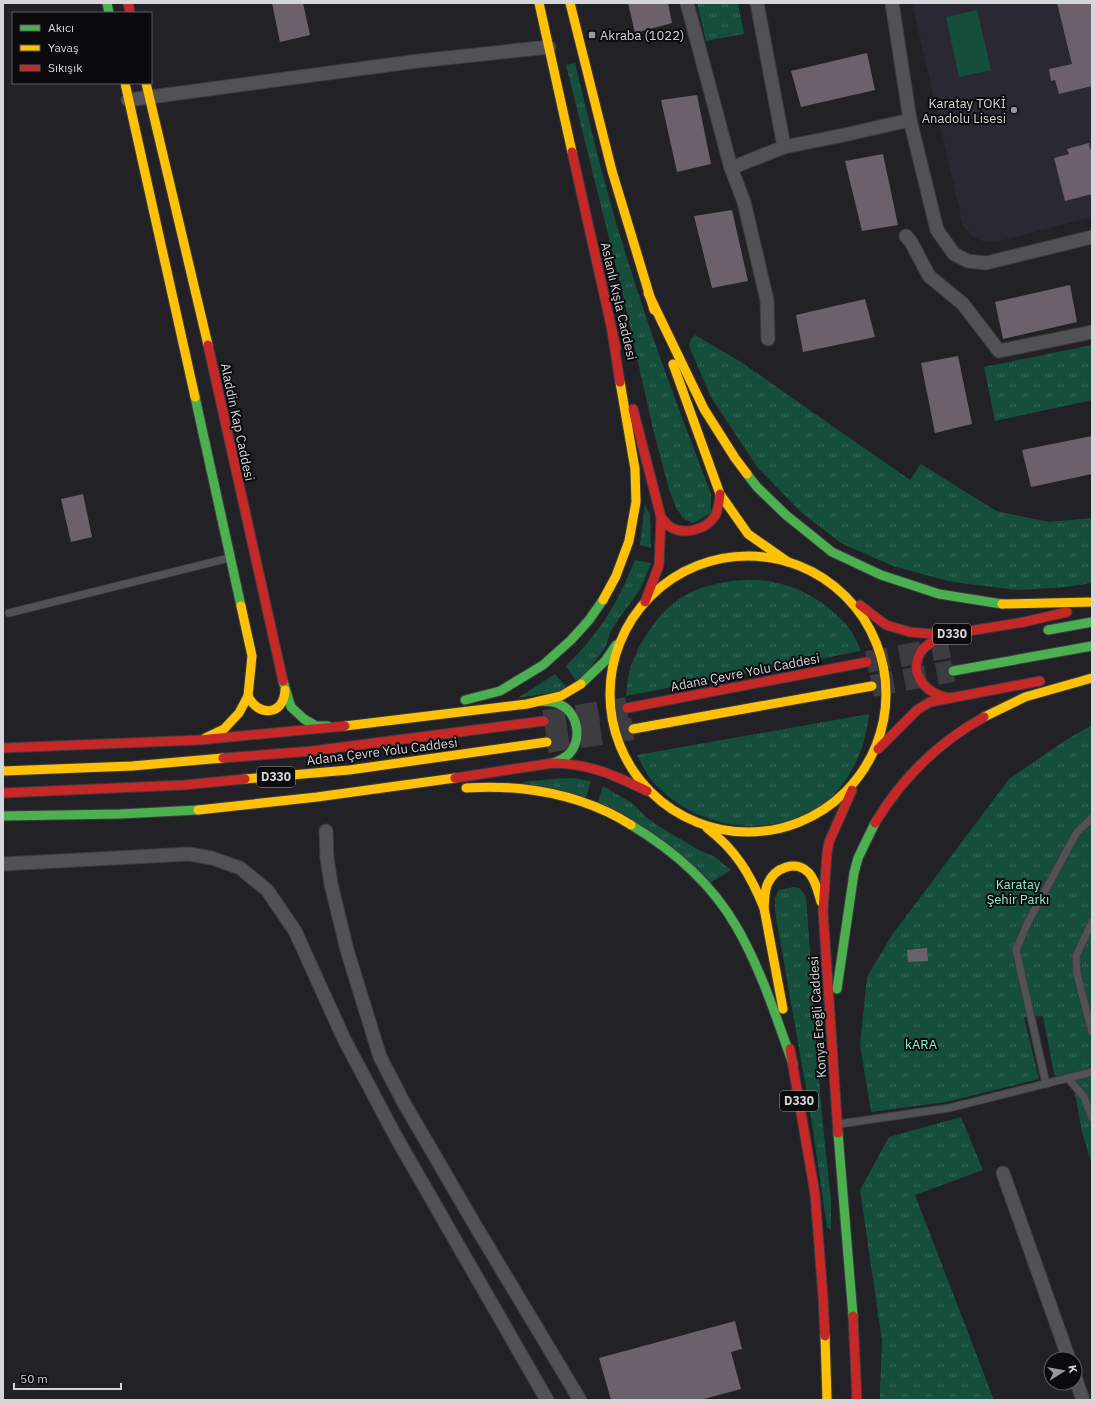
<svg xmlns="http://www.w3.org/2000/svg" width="1095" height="1403" font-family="'IBM Plex Sans',sans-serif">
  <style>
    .built { fill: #2a2833 }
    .grass { fill: url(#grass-tufts) }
    .garden { fill: #154f3c }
    .building { fill: #6b606b }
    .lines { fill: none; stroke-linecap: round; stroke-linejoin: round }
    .highway-tunnel { stroke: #3d3c41; stroke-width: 22; stroke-dasharray: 22 11; stroke-linecap: butt }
    .lane-casing { stroke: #3c3c40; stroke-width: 9 }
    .street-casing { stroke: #3c3c40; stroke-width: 15 }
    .fast-casing { stroke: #3c3c40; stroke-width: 11 }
    .slow-casing { stroke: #3c3c40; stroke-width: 11 }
    .jam-casing { stroke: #3c3c40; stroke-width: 11 }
    .lane { stroke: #525255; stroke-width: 7 }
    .street { stroke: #525255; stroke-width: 13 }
    .fast { stroke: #4caf50; stroke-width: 9 }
    .slow { stroke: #ffc107; stroke-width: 9 }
    .jam { stroke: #c62828; stroke-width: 9 }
    .poi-dot { fill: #97979b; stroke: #0b0a0d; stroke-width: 1.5 }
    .labels { text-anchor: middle; stroke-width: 4; stroke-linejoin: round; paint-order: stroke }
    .shield { fill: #0b0a0d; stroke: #99999c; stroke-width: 1 }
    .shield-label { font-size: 12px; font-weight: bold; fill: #d6d6da }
    .poi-label { font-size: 13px; fill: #d6d6da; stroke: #0b0a0d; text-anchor: start }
    .street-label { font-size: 13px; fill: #d6d6da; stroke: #0b0a0d }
    .park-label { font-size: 13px; fill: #89f3c6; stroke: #0b0a0d }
  </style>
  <defs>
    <pattern id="grass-tufts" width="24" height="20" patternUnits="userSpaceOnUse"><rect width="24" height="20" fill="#154f3c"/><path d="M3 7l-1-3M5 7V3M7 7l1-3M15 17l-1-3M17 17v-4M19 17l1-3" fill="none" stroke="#366858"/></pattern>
  </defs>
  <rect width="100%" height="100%" fill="#222126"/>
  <polygon class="built" points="912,3 1092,3 1092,217 996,242 982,241 972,236 963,226"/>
  <g class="grass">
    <polygon points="697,3 738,3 744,34 706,41"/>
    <path d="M575,63c15,61 29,122 48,182 25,84 57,167 88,249v19l-18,10 -9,-4 -8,-11 -7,-19 -16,-60 -30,-134 -57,-230z"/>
    <polygon points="695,335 741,362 910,480 921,464 996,511 1049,522 1092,518 1092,583 1066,587 1019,590 952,582 893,566 841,543 801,512 757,467 711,397 689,346 691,339"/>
    <polygon points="1092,345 1092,400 995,421 984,367"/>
    <polygon points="645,504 650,515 651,548 640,545"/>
    <path d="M635,560l16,3 -11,27 -20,27 -9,14 -6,17 -27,36 -12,-18c34,-34 51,-61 69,-106z"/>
    <path d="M743,580c8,0 16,0 25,1 30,4 66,25 83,50 4,6 7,13 10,20l-235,45c1,-6 1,-13 2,-18 6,-30 30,-67 56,-82 18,-11 38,-14 59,-16z"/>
    <polygon points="555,674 569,690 518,698"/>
    <path d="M869,714c-3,36 -22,78 -56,96 -55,31 -125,15 -164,-33 -5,-7 -8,-15 -12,-22z"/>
    <polygon points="1092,725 1092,1165 1082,1132 1074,1089 1054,1074 1043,1016 1024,1017 1039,1079 946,1102 871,1112 860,1044 867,977 892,935 1009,779 1066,740"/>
    <polygon points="574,778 591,781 585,801 522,782 554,779"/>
    <polygon points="603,786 632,803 647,818 660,827 699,850 715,857 731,870 710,883 596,807"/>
    <polygon points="794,887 799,888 806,896 821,1105 831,1202 831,1230 827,1227 811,1117 775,911 775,898 779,890"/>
    <polygon points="961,1117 983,1170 915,1195 994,1400 880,1400 880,1391 882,1340 860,1190 889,1137"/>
  </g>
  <polygon class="garden" points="977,10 991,70 959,77 946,17"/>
  <g class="building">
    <polygon points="272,3 303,3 310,35 280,42"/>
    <polygon points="628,3 668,3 672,23 635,33"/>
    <polygon points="1057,3 1092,3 1092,86 1059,94 1055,80 1051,81 1049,69 1072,64"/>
    <polygon points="867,53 875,90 801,107 791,71"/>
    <polygon points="697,95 711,164 677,172 661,100"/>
    <polygon points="1089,143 1090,149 1092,148 1092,194 1065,201 1054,158 1069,154 1067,149"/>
    <polygon points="883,154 898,225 862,231 845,161"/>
    <polygon points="732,210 748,281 712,288 694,216"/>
    <polygon points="1070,285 1077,322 1003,339 995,302"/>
    <polygon points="865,299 875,337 803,352 796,315"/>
    <polygon points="958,356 972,424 935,433 921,363"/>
    <polygon points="1092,436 1092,474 1031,487 1022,450"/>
    <polygon points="83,494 92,537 71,542 61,499"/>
    <polygon points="927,948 928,961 908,962 907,950"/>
    <polygon points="735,1321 742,1349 731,1352 741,1389 700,1400 611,1400 599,1358"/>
  </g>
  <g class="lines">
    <g class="highway-tunnel">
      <polyline points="867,662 949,647"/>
      <polyline points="872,686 953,671"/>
      <polyline points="544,721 627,708"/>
      <polyline points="547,742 633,729"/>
    </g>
    <g class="lane-casing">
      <g id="lane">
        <polyline points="9,613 229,558"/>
        <polyline points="1092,922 1076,956 1077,974 1092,1032"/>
        <polyline points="1068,1078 1084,1097 1092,1118"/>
        <polyline points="1046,1084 1016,950 1028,922 1077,832 1092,818"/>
        <polyline points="839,1124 949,1108 1092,1072"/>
      </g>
    </g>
    <g class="street-casing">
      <g id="street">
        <polyline points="687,3 731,168 744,202 767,300 768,339"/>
        <polyline points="757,3 784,147 844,135 910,120"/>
        <polyline points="892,3 910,120 937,230 954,254 968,261 986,263 1092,237"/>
        <polyline points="128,100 418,61 549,47"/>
        <polyline points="731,168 784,147"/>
        <polyline points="906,236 911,242 929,276 963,304 999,351 1092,332"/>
        <polyline points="326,831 327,858 331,884 347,950 380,1057 404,1103 475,1225 580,1400"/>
        <polyline points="3,864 189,854 212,858 240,868 267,890 295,931 344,1039 396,1137 547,1400"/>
        <polyline points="1003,1173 1069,1359"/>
        <polyline points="1075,1377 1083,1400"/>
      </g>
    </g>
    <g class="fast-casing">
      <g id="fast">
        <polyline points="107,3 109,13"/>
        <polyline points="195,397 241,606"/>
        <polyline points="747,474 757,487 786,515 832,552 881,575 939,594 1002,604"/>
        <polyline points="1048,630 1092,622"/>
        <polyline points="953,671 1092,646"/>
        <polyline points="283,681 291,707 304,719 316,726 328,726"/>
        <polyline points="581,684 605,661 616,645"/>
        <polyline points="465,700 500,691 543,665 571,640 589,620 603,600"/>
        <path d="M541,701c6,1 13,0 18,3 19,8 24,35 10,50 -4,4 -10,7 -16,9"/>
        <polyline points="3,816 120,814 198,810"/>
        <path d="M631,825c42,25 80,58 105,101 25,43 40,91 57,138"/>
        <polyline points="837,989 854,873 858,858 875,823"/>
        <polyline points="838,1133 853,1316"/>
      </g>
    </g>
    <g class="slow-casing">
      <g id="slow">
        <polyline points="539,3 572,152"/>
        <polyline points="570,3 612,171 654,310"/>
        <polyline points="125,83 195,397"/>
        <polyline points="146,83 208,345"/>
        <polyline points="648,293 704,409 735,458 747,474"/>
        <polyline points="673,364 720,494 748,534 788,562"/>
        <circle cx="748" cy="694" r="138"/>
        <polyline points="603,600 616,576 629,541 636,502 635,469 620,382"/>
        <polyline points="1002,604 1092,602"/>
        <path d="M248,696c10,21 36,20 37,-6"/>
        <polyline points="984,717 1025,697 1092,678"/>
        <polyline points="345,726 527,704 561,696 581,684"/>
        <polyline points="633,729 872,686"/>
        <polyline points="205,738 224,729 239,713 248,696 252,656 241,606"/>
        <polyline points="3,771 132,766 223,758"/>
        <polyline points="245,779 349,770 547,742"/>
        <path d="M466,788c19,-1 39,-1 58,1 37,4 76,16 107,36"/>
        <polyline points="198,810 317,797 455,778"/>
        <path d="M707,828c29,22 43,46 57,80l19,101"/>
        <path d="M764,908c1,-8 0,-17 4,-25 7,-15 28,-24 41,-10 7,8 9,19 12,29"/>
        <polyline points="825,1336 827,1400"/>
      </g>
    </g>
    <g class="jam-casing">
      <g id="jam">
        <polyline points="128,3 130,13"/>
        <polyline points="572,152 616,348"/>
        <polyline points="612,332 620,382"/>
        <polyline points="208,345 283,681"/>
        <polyline points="633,409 661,517 659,565 645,602"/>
        <path d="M661,517c3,4 7,9 11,11 14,7 35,1 43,-12 4,-7 4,-15 5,-22"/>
        <polyline points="860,605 886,625 910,632 944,635 1024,622 1067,612"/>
        <path d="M944,635c-7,4 -15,8 -21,14 -18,23 4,47 28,49"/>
        <polyline points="627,708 867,662"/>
        <polyline points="3,748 199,740 345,726"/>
        <polyline points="878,749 917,710 930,702 1040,681"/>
        <polyline points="223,758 312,751 544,721"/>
        <path d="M455,778l98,-15c38,1 61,12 94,28"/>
        <polyline points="3,793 184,785 245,779"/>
        <path d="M875,823c27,-45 64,-81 109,-106"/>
        <polyline points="790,1049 815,1194 823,1297 825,1336"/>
        <polyline points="838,1133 823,911 827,853 829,842 852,790"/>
        <polyline points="853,1316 857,1400"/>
      </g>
    </g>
    <use href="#lane" class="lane"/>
    <use href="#street" class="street"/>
    <use href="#fast" class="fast"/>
    <use href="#slow" class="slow"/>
    <use href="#jam" class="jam"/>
  </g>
  <g class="poi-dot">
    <rect x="588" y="31" width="8" height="8" rx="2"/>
    <circle cx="1014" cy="110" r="4"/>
  </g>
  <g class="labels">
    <g class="shield">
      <rect x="933" y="624" width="38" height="20" rx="3"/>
      <rect x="257" y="767" width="38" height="20" rx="3"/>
      <rect x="780" y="1091" width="38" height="20" rx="3"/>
    </g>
    <g class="shield-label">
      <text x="952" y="638">D330</text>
      <text x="276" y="781">D330</text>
      <text x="799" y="1105">D330</text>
    </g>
    <g class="poi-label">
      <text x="600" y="40">Akraba (1022)</text>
      <text x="1006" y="108" text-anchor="end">Karatay TOKİ<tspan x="1006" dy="15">Anadolu Lisesi</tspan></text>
    </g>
    <g class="street-label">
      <text transform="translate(619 301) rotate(77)" y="5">Aslanlı Kışla Caddesi</text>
      <text transform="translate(238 422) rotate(78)" y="5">Aladdin Kap Caddesi</text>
      <text transform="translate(745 672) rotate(-11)" y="5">Adana Çevre Yolu Caddesi</text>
      <text transform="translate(382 751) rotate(-7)" y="5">Adana Çevre Yolu Caddesi</text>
      <text transform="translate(817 1017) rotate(-94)" y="5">Konya Ereğli Caddesi</text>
    </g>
    <g class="park-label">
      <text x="1018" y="889">Karatay<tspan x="1018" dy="15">Şehir Parkı</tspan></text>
      <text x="921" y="1049">kARA</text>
    </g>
  </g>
  <rect width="1095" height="1403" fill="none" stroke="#d6d6da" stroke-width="8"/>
  <rect x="12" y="12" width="140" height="72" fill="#0b0a0d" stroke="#5c5c5f"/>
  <rect x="20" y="25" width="20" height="6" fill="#4caf50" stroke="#5c5c5f"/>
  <text x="48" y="32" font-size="12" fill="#d6d6da">Akıcı</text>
  <rect x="20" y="45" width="20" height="6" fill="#ffc107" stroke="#5c5c5f"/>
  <text x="48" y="52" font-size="12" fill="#d6d6da">Yavaş</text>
  <rect x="20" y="65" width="20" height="6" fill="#c62828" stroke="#5c5c5f"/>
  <text x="48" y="72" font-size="12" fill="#d6d6da">Sıkışık</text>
  <g transform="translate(1063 1371) rotate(79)"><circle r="19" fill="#0b0a0d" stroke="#5c5c5f"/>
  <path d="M0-3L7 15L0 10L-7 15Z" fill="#97979b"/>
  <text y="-6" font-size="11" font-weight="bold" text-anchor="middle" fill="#d6d6da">K</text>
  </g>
  <path d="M14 1383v6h107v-6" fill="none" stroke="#d6d6da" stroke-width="2"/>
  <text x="20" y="1383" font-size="12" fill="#d6d6da" stroke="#0b0a0d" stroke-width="3" paint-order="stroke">50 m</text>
</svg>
